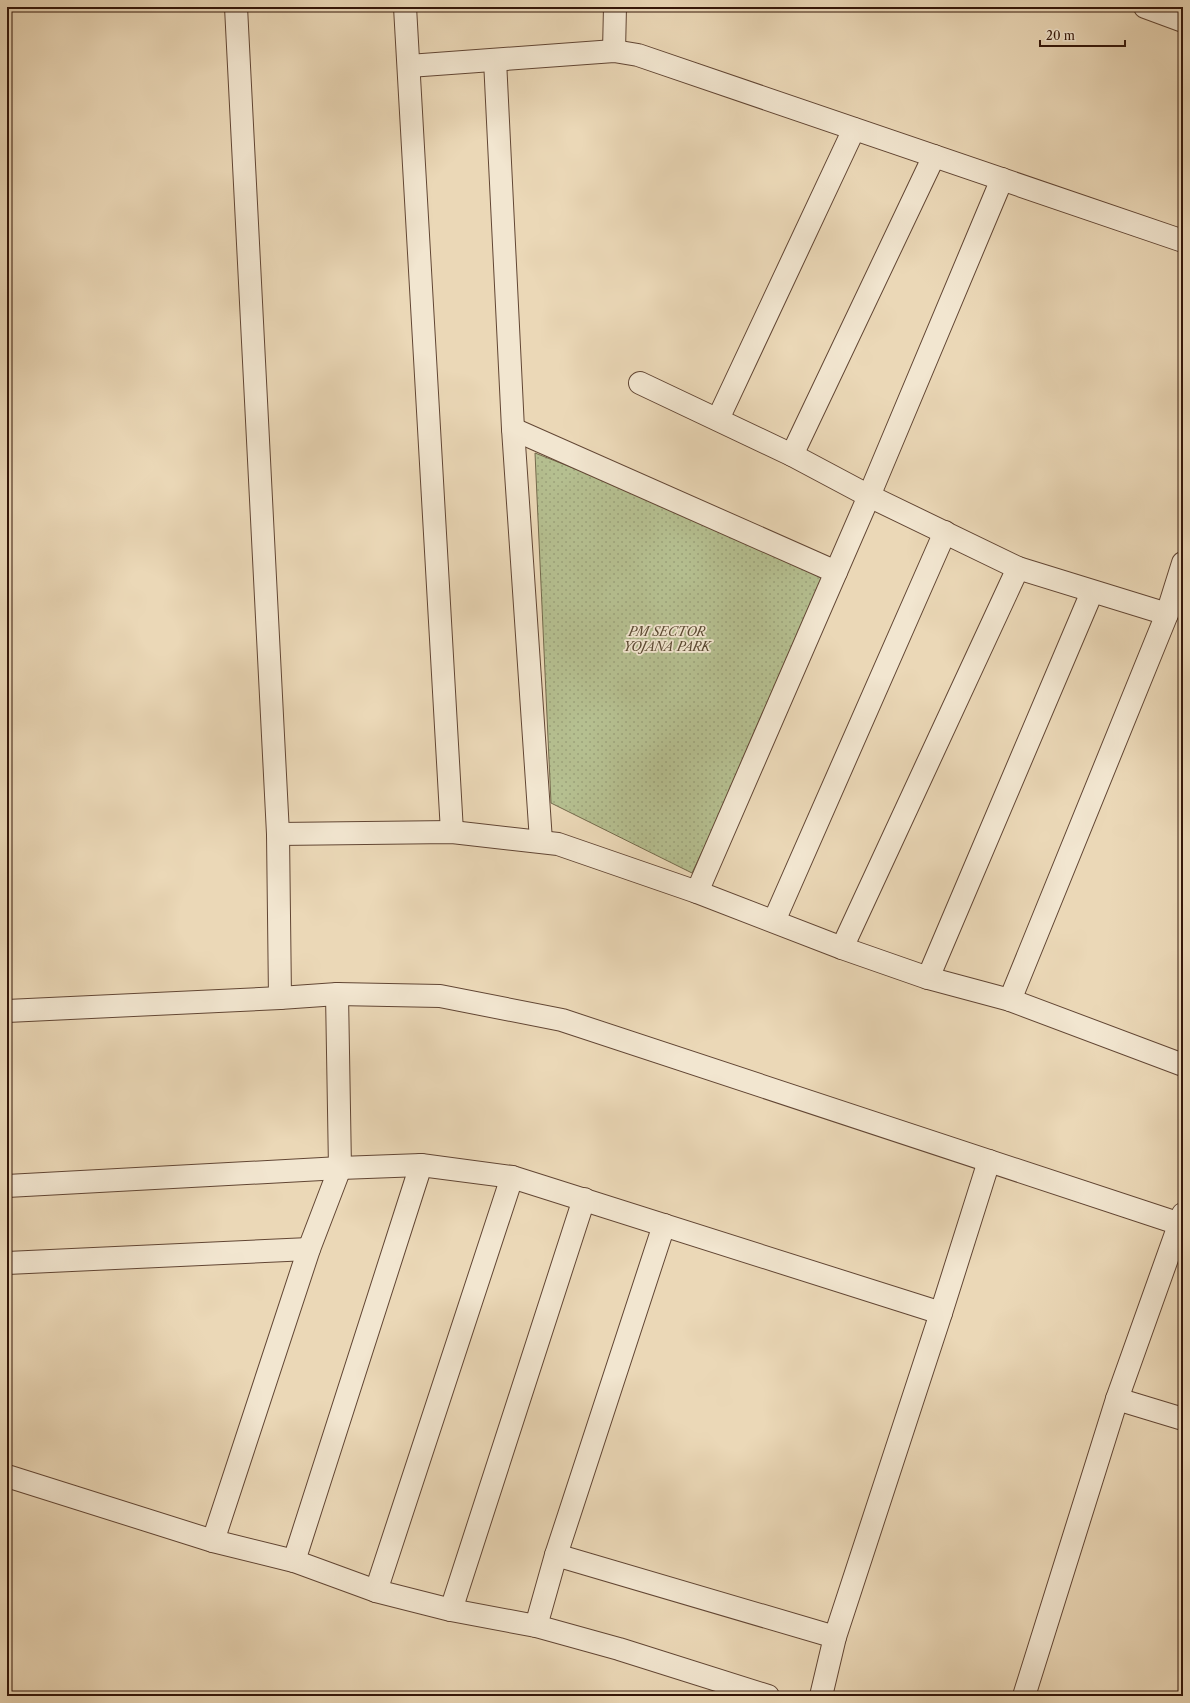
<svg xmlns="http://www.w3.org/2000/svg" width="1190" height="1703" font-family="'Libre Caslon Text',serif">
  <style>
    .park { fill: url(#park-dots); stroke: #746a4c }
    .lines { fill: none; stroke-linecap: round; stroke-linejoin: round }
    .minor-casing { stroke: #624634; stroke-width: 24 }
    .tertiary-casing { stroke: #624634; stroke-width: 24 }
    .minor { stroke: #f2e6d0; stroke-width: 22 }
    .tertiary { stroke: #f2e6d0; stroke-width: 22 }
    .labels { text-anchor: middle; stroke-width: 3.5; stroke-linejoin: round; paint-order: stroke }
    .park-label { font-size: 13px; font-style: italic; fill: #5b4932; stroke: #f2e6d0 }
  </style>
  <defs>
    <pattern id="park-dots" width="8" height="8" patternUnits="userSpaceOnUse"><rect width="8" height="8" fill="#b5bf90"/><path d="M2 2h.1M6 6h.1" fill="none" stroke="#9ca37b" stroke-width="1.8" stroke-linecap="round"/></pattern>
  </defs>
  <rect width="100%" height="100%" fill="#ebd8b7"/>
  <filter id="stains"><feTurbulence type="fractalNoise" baseFrequency=".005" numOctaves="4"/><feColorMatrix values="0 0 0 0 .2 0 0 0 0 .09 0 0 0 0 .02 0 0 0 .5 -.17"/></filter>
  <radialGradient id="worn" r=".72"><stop offset=".6" stop-color="#630" stop-opacity="0"/><stop offset="1" stop-color="#630" stop-opacity=".3"/></radialGradient>
  <polygon class="park" points="535,453 835,571 692,873 551,803"/>
  <g class="lines">
    <g class="minor-casing">
      <g id="minor">
        <polyline points="236,7 278,834 280,998"/>
        <polyline points="405,7 452,832"/>
        <polyline points="614,51 615,7"/>
        <polyline points="495,60 513,429 541,841"/>
        <polyline points="409,66 614,51 638,55 1183,241"/>
        <polyline points="640,383 792,455 869,496 1018,568 1167,614"/>
        <polyline points="718,419 854,129"/>
        <polyline points="513,429 836,572"/>
        <polyline points="792,455 934,156"/>
        <polyline points="278,834 452,832 558,844 697,892 842,948 928,978 1010,1000 1183,1065"/>
        <polyline points="697,892 869,496 1002,179"/>
        <polyline points="774,921 945,532"/>
        <polyline points="842,948 1018,568"/>
        <polyline points="928,978 1092,592"/>
        <polyline points="1010,1000 1167,614 1183,563"/>
        <polyline points="7,1011 280,998 337,994 440,996 562,1020 1180,1224"/>
        <polyline points="7,1186 340,1168 421,1165 512,1177 941,1313"/>
        <polyline points="7,1263 309,1249"/>
        <polyline points="1117,1399 1183,1419"/>
        <polyline points="7,1476 213,1541 294,1561 376,1591 451,1610 536,1626 619,1649 768,1696"/>
        <polyline points="213,1541 309,1249 340,1168 337,994"/>
        <polyline points="556,1555 835,1637"/>
        <polyline points="294,1561 421,1165"/>
        <polyline points="376,1591 512,1177"/>
        <polyline points="451,1610 584,1199"/>
        <polyline points="536,1626 556,1555 664,1225"/>
        <polyline points="821,1696 835,1637 941,1313 989,1161"/>
        <polyline points="1024,1696 1117,1399 1183,1214"/>
      </g>
    </g>
    <g class="tertiary-casing">
      <polyline id="tertiary" points="1145,7 1183,21"/>
    </g>
    <use href="#minor" class="minor"/>
    <use href="#tertiary" class="tertiary"/>
  </g>
  <g class="labels">
    <g class="park-label">
      <text x="667" y="636">PM SECTOR<tspan x="667" dy="15">YOJANA PARK</tspan></text>
    </g>
  </g>
  <rect width="1190" height="1703" fill="none" stroke="#ebd8b7" stroke-width="24"/>
  <rect x="8" y="8" width="1174" height="1687" fill="none" stroke="#341609" stroke-width="2"/>
  <rect x="12" y="12" width="1166" height="1679" fill="none" stroke="#341609"/>
  <path d="M1040 40v6h85v-6" fill="none" stroke="#341609" stroke-width="2"/>
  <text x="1046" y="40" font-size="12" fill="#341609" stroke="#f2e6d0" stroke-width="3" paint-order="stroke">20 m</text>
  <rect width="100%" height="100%" filter="url(#stains)"/>
  <rect width="100%" height="100%" fill="url(#worn)"/>
</svg>
